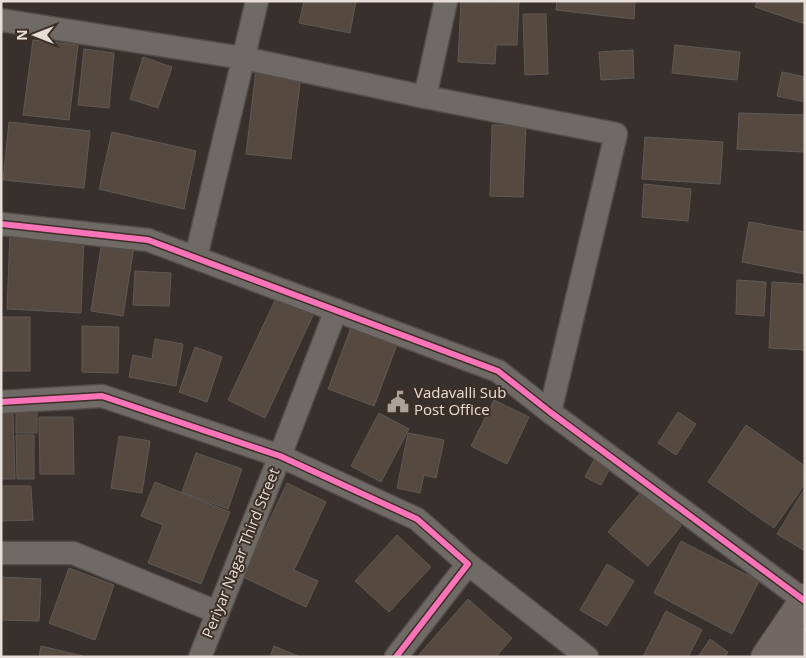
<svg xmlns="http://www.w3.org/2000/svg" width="806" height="658" font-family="'Open Sans',sans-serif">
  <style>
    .building { fill: #564940; stroke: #5f5955 }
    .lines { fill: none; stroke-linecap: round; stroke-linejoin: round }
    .street-casing { stroke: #534c49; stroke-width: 25 }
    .primary-casing { stroke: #534c49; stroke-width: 30 }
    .street { stroke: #706a66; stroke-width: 22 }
    .primary { stroke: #726863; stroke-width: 28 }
    .cycleway-casing { stroke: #3d2f27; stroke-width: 9 }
    .cycleway { stroke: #fb73b8; stroke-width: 6 }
    .labels { text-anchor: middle; stroke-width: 4; stroke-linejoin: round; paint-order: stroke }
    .poi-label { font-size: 15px; fill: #e7ded9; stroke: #3d2f27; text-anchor: start }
    .street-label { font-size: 15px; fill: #e7ded9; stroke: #3d2f27 }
  </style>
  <rect width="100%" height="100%" fill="#38302c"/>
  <g class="building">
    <polygon points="304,1 356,1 350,33 299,23"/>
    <polygon points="461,1 519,2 517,45 496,45 495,64 458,62"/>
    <polygon points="557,1 635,1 634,19 556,10"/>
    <polygon points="753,1 805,1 805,24 755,7 757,2"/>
    <polygon points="523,14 546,14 548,74 525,75"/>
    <polygon points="33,40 78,45 69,120 23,115"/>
    <polygon points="675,45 740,52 737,80 672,73"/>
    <polygon points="84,49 114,53 109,108 78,105"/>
    <polygon points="633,50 634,78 601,80 599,52"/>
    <polygon points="143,57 172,67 158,108 130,99"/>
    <polygon points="256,70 301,75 291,159 246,154"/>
    <polygon points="782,72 805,77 805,102 777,96"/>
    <polygon points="739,113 805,115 805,152 737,149"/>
    <polygon points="9,122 90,131 84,188 3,180"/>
    <polygon points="492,125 526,126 523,197 490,196"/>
    <polygon points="112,132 196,151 184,209 99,189"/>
    <polygon points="645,137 723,142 720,184 642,179"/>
    <polygon points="644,184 691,189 688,221 642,217"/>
    <polygon points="749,222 805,232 805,274 742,262"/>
    <polygon points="10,233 84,237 81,313 7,309"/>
    <polygon points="102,241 134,246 123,316 91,311"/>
    <polygon points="135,271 171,273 169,306 133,305"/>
    <polygon points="737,280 766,282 764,316 736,314"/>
    <polygon points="772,282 805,284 805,350 769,348"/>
    <polygon points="278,294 315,311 265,418 228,400"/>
    <rect x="1" y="317" width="29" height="54"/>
    <polygon points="352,325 398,342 374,406 328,389"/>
    <polygon points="82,326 119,327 118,373 82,372"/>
    <polygon points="155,339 183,344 176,386 129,377 133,355 152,359"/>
    <polygon points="195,347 222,357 207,402 179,392"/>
    <polygon points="494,400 529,417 507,464 471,446"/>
    <polygon points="37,408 37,433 16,433 16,409"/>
    <polygon points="678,412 696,424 676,455 658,443"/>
    <polygon points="379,413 409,429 381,482 351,466"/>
    <polygon points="1,414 13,414 15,479 1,479"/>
    <polygon points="39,417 73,417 74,474 40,474"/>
    <polygon points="746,425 805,466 805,484 774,528 708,482"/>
    <polygon points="408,433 444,440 436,478 424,475 420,493 397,488"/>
    <polygon points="16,435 34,435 34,479 17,479"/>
    <polygon points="119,436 150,441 142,493 111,488"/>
    <polygon points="196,453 242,469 228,509 182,492"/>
    <polygon points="595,458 611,466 601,485 585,477"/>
    <polygon points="155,482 230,512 201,584 148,563 163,525 141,516"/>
    <polygon points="287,483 326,502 294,570 318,581 306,607 243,577"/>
    <polygon points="1,486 31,486 33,520 1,521"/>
    <polygon points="805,488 805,551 777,534"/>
    <polygon points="641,492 681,526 648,566 608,532"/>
    <polygon points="397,535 431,567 389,612 355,581"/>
    <polygon points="681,541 759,581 732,634 654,593"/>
    <polygon points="607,564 634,581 607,626 580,610"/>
    <polygon points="69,568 114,585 95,640 49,623"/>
    <polygon points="1,577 41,579 39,621 1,620"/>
    <polygon points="468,599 512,638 496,657 417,657"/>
    <polygon points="666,611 702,630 688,657 643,657"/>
    <polygon points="710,639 728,652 725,657 698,657"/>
    <polygon points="41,646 83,656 83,657 39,657"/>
    <polygon points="274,646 300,657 270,657"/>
  </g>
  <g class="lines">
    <g class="street-casing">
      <g id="street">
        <polyline points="446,1 425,97 616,134 550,412"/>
        <polyline points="1,20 243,58 425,97"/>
        <polyline points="1,224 148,240 498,371 550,412 805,601"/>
        <polyline points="196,257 257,1"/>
        <polyline points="1,402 102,396 280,456 417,519 468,564 396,657"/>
        <polyline points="1,553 73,553 217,612"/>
        <polyline points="468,564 587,657"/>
        <polyline points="200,657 280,456 336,310"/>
      </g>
    </g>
    <g class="primary-casing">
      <g id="primary">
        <polyline points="765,657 805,598"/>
        <polyline points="793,657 805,641"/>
      </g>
    </g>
    <use href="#street" class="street"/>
    <use href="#primary" class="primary"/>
    <g class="cycleway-casing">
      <g id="cycleway">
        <polyline points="1,224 148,240 498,371 550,412 805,601"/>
        <polyline points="1,402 102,396 280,456 417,519 468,564 396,657"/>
      </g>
    </g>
    <use href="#cycleway" class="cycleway"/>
  </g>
  <defs>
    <g id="civic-bare" transform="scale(1.725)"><path d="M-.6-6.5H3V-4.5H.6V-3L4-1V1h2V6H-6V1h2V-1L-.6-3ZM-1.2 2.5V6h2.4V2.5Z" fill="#aaa19c" stroke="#3d2f27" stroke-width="2.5" paint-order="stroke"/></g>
  </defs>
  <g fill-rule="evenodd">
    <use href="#civic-bare" x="398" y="402"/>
  </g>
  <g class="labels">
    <g class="poi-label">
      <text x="414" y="398">Vadavalli Sub<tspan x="414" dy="17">Post Office</tspan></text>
    </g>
    <g class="street-label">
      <text transform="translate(241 553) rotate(-68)" y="5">Periyar Nagar Third Street</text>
    </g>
  </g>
  <rect width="806" height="658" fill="none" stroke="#e7ded9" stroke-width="5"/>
  <g transform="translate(35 35) rotate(270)" stroke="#3d2f27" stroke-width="4" paint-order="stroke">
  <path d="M0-4L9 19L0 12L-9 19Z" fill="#e7ded9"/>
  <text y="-8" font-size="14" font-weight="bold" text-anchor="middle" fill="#e7ded9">N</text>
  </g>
</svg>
